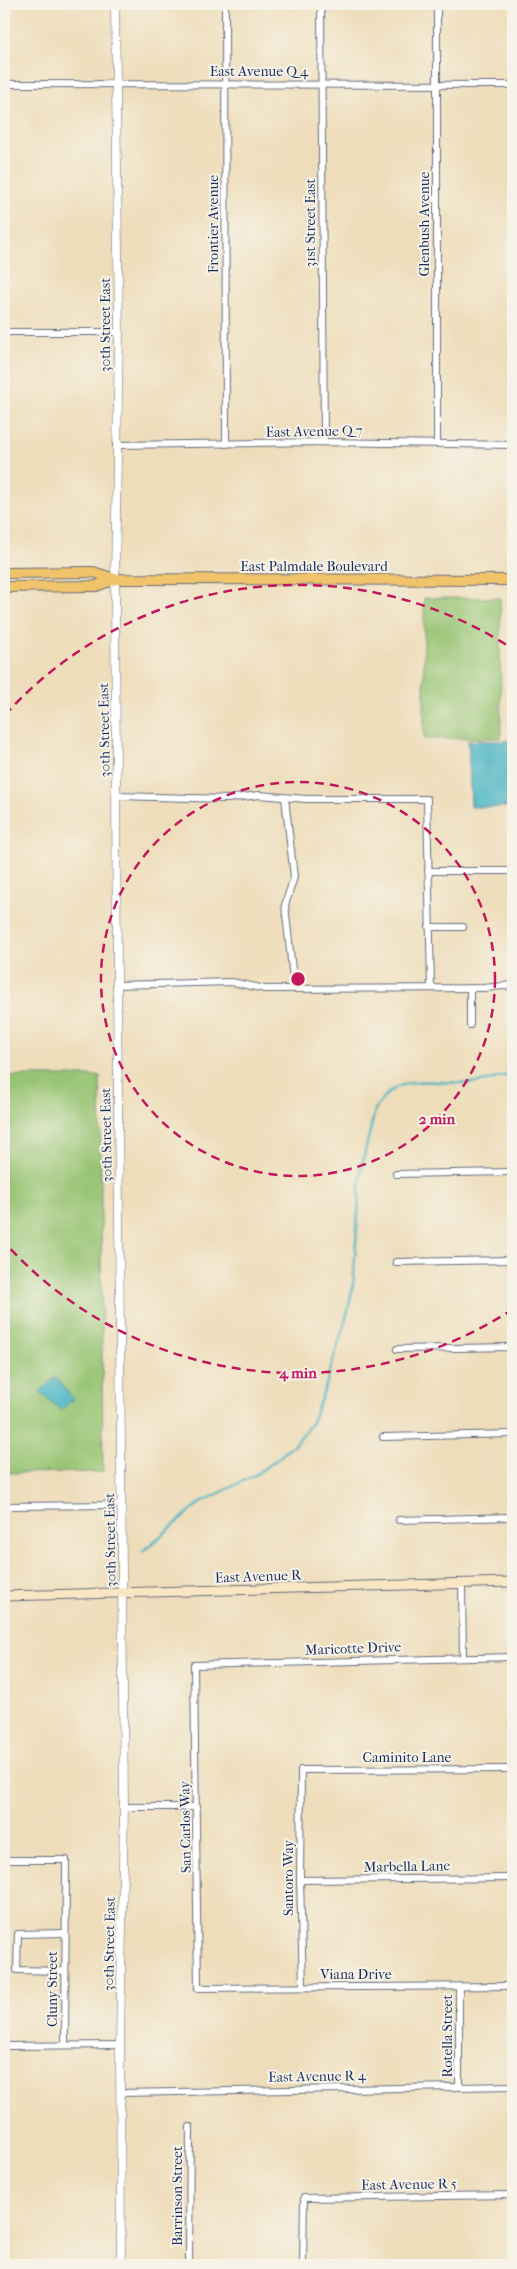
<svg xmlns="http://www.w3.org/2000/svg" width="517" height="2269" font-family="'IM FELL French Canon',serif">
  <style>
    .green { fill: #97c473; stroke: #597a68 }
    .water { fill: #47b4c3; stroke: #317290 }
    .lines { fill: none; stroke-linecap: round; stroke-linejoin: round }
    .stream { stroke: #47b4c3; stroke-width: 2.5 }
    .minor-casing { stroke: #656c7e; stroke-width: 8 }
    .tertiary-casing { stroke: #656c7e; stroke-width: 9 }
    .secondary-casing { stroke: #656c7e; stroke-width: 11 }
    .trunk-casing { stroke: #656c7e; stroke-width: 12 }
    .minor { stroke: #fff; stroke-width: 6 }
    .tertiary { stroke: #fff; stroke-width: 8 }
    .secondary { stroke: #f9e7c3; stroke-width: 9 }
    .trunk { stroke: #f1c36a; stroke-width: 10 }
    .ring { fill: none; stroke: #c2185b; stroke-width: 2.5; stroke-dasharray: 9 6 }
    .labels { text-anchor: middle; stroke-width: 4; stroke-linejoin: round; paint-order: stroke }
    .street-label { font-size: 14px; fill: #1b2f5e; stroke: #f7f3e8 }
    .centre { fill: #c2185b; stroke: #f7f3e8; stroke-width: 2.5 }
    .ring-label { font-size: 15px; text-anchor: middle; font-weight: bold; fill: #c2185b; stroke: #f7f3e8; stroke-width: 4; stroke-linejoin: round; paint-order: stroke }
  </style>
  <rect width="100%" height="100%" fill="#f7f3e8"/>
  <filter id="ink" filterUnits="userSpaceOnUse"><feTurbulence type="fractalNoise" baseFrequency=".02" numOctaves="2"/><feDisplacementMap in="SourceGraphic" scale="10" xChannelSelector="R" yChannelSelector="G"/><feConvolveMatrix kernelMatrix="1 2 1 2 8 2 1 2 1" color-interpolation-filters="sRGB"/></filter>
  <filter id="wash" filterUnits="userSpaceOnUse"><feTurbulence type="fractalNoise" baseFrequency=".0096" numOctaves="4" result="noise"/><feDisplacementMap in="SourceGraphic" scale="20" xChannelSelector="R" yChannelSelector="G"/><feGaussianBlur stdDeviation="1.12" result="paint"/><feColorMatrix in="noise" values="0 0 0 0 0 0 0 0 0 0 0 0 0 0 0 0 0 1.4 0 .05"/><feComposite in="paint" operator="in"/></filter>
  <g filter="url(#wash)">
    <rect width="100%" height="100%" fill="#eeddba"/>
    <g class="green">
      <polygon points="424,598 500,598 501,738 424,739"/>
      <polygon points="4,1076 100,1076 103,1472 4,1473"/>
    </g>
    <g class="water">
      <polygon points="468,741 513,741 513,807 471,807"/>
      <polygon points="54,1378 57,1378 73,1399 61,1410 40,1392"/>
    </g>
    <g class="lines">
      <path class="stream" d="M143,1551l57,-48 55,-28 22,-16 19,-16 16,-21 13,-34 22,-73 6,-29 8,-117 14,-59c22,-41 59,-25 97,-27 13,0 29,-6 41,-10"/>
    </g>
  </g>
  <g filter="url(#ink)">
    <g class="lines">
      <g class="minor-casing">
        <g id="minor">
          <polyline points="225,4 226,444"/>
          <polyline points="321,4 324,442"/>
          <polyline points="4,16 5,84"/>
          <polyline points="4,84 513,85"/>
          <polyline points="4,332 119,332"/>
          <polyline points="437,443 437,4"/>
          <polyline points="116,445 324,442 513,445"/>
          <polyline points="117,796 227,799 259,795 306,799 427,799 431,987"/>
          <polyline points="285,798 294,877 285,905 294,988"/>
          <polyline points="428,871 513,871"/>
          <polyline points="429,927 463,927"/>
          <polyline points="117,985 232,982 265,989 484,988 513,985"/>
          <polyline points="470,1025 470,988"/>
          <polyline points="396,1174 513,1172"/>
          <polyline points="396,1262 513,1260"/>
          <polyline points="397,1349 513,1347"/>
          <polyline points="383,1437 513,1434"/>
          <polyline points="4,1506 122,1505"/>
          <polyline points="399,1520 513,1517"/>
          <polyline points="462,1584 463,1657"/>
          <polyline points="513,1657 194,1665 198,1988 513,1986"/>
          <polyline points="124,1807 197,1807"/>
          <polyline points="4,1860 66,1860 65,2045"/>
          <polyline points="300,1880 513,1878"/>
          <polyline points="64,1971 17,1970 18,1934 64,1933"/>
          <polyline points="303,1986 300,1880 301,1770 513,1769"/>
          <polyline points="4,2046 120,2045"/>
          <polyline points="459,2086 459,1987"/>
          <polyline points="120,2093 513,2086"/>
          <polyline points="189,2265 190,2127"/>
          <polyline points="303,2265 304,2198 513,2195"/>
        </g>
      </g>
      <g class="tertiary-casing">
        <polyline id="tertiary" points="115,4 119,332 115,579 117,985 124,1807 120,2045 121,2265"/>
      </g>
      <g class="secondary-casing">
        <polyline id="secondary" points="4,1596 513,1582"/>
      </g>
      <g class="trunk-casing">
        <g id="trunk">
          <polyline points="4,573 93,572 115,579 513,580"/>
          <polyline points="4,587 96,586 115,579"/>
        </g>
      </g>
      <use href="#minor" class="minor"/>
      <use href="#tertiary" class="tertiary"/>
      <use href="#secondary" class="secondary"/>
      <use href="#trunk" class="trunk"/>
    </g>
  </g>
  <g class="ring">
    <circle cx="298" cy="979" r="197"/>
    <path d="M513 1309A394 394 0 0 1 5 1243M5 715A394 394 0 0 1 513 649"/>
  </g>
  <g class="labels">
    <g class="street-label">
      <text x="259" y="76">East Avenue Q 4</text>
      <text transform="translate(310 223) rotate(-90)" y="5">31st Street East</text>
      <text transform="translate(213 224) rotate(-90)" y="5">Frontier Avenue</text>
      <text transform="translate(424 224) rotate(-90)" y="5">Glenbush Avenue</text>
      <text transform="translate(105 325) rotate(-90)" y="5">30th Street East</text>
      <text transform="translate(314 431) rotate(-1)" y="5">East Avenue Q 7</text>
      <text x="314" y="571">East Palmdale Boulevard</text>
      <text transform="translate(104 730) rotate(-91)" y="5">30th Street East</text>
      <text transform="translate(106 1135) rotate(-91)" y="5">30th Street East</text>
      <text transform="translate(110 1540) rotate(-91)" y="5">30th Street East</text>
      <text transform="translate(258 1576) rotate(-2)" y="5">East Avenue R</text>
      <text transform="translate(353 1648) rotate(-2)" y="5">Maricotte Drive</text>
      <text x="407" y="1762">Caminito Lane</text>
      <text transform="translate(185 1827) rotate(-91)" y="5">San Carlos Way</text>
      <text transform="translate(407 1866) rotate(-1)" y="5">Marbella Lane</text>
      <text transform="translate(288 1878) rotate(-90)" y="5">Santoro Way</text>
      <text transform="translate(109 1944) rotate(-89)" y="5">30th Street East</text>
      <text x="356" y="1979">Viana Drive</text>
      <text transform="translate(52 1989) rotate(-90)" y="5">Cluny Street</text>
      <text transform="translate(447 2036) rotate(-90)" y="5">Rotella Street</text>
      <text transform="translate(317 2076) rotate(-1)" y="5">East Avenue R 4</text>
      <text transform="translate(409 2184) rotate(-1)" y="5">East Avenue R 5</text>
      <text transform="translate(177 2196) rotate(-90)" y="5">Barrinson Street</text>
    </g>
  </g>
  <circle cx="298" cy="979" r="8" class="centre"/>
  <g class="ring-label">
    <text x="437" y="1124">2 min</text>
    <text x="298" y="1378">4 min</text>
  </g>
  <rect width="517" height="2269" fill="none" stroke="#f7f3e8" stroke-width="20"/>
</svg>
